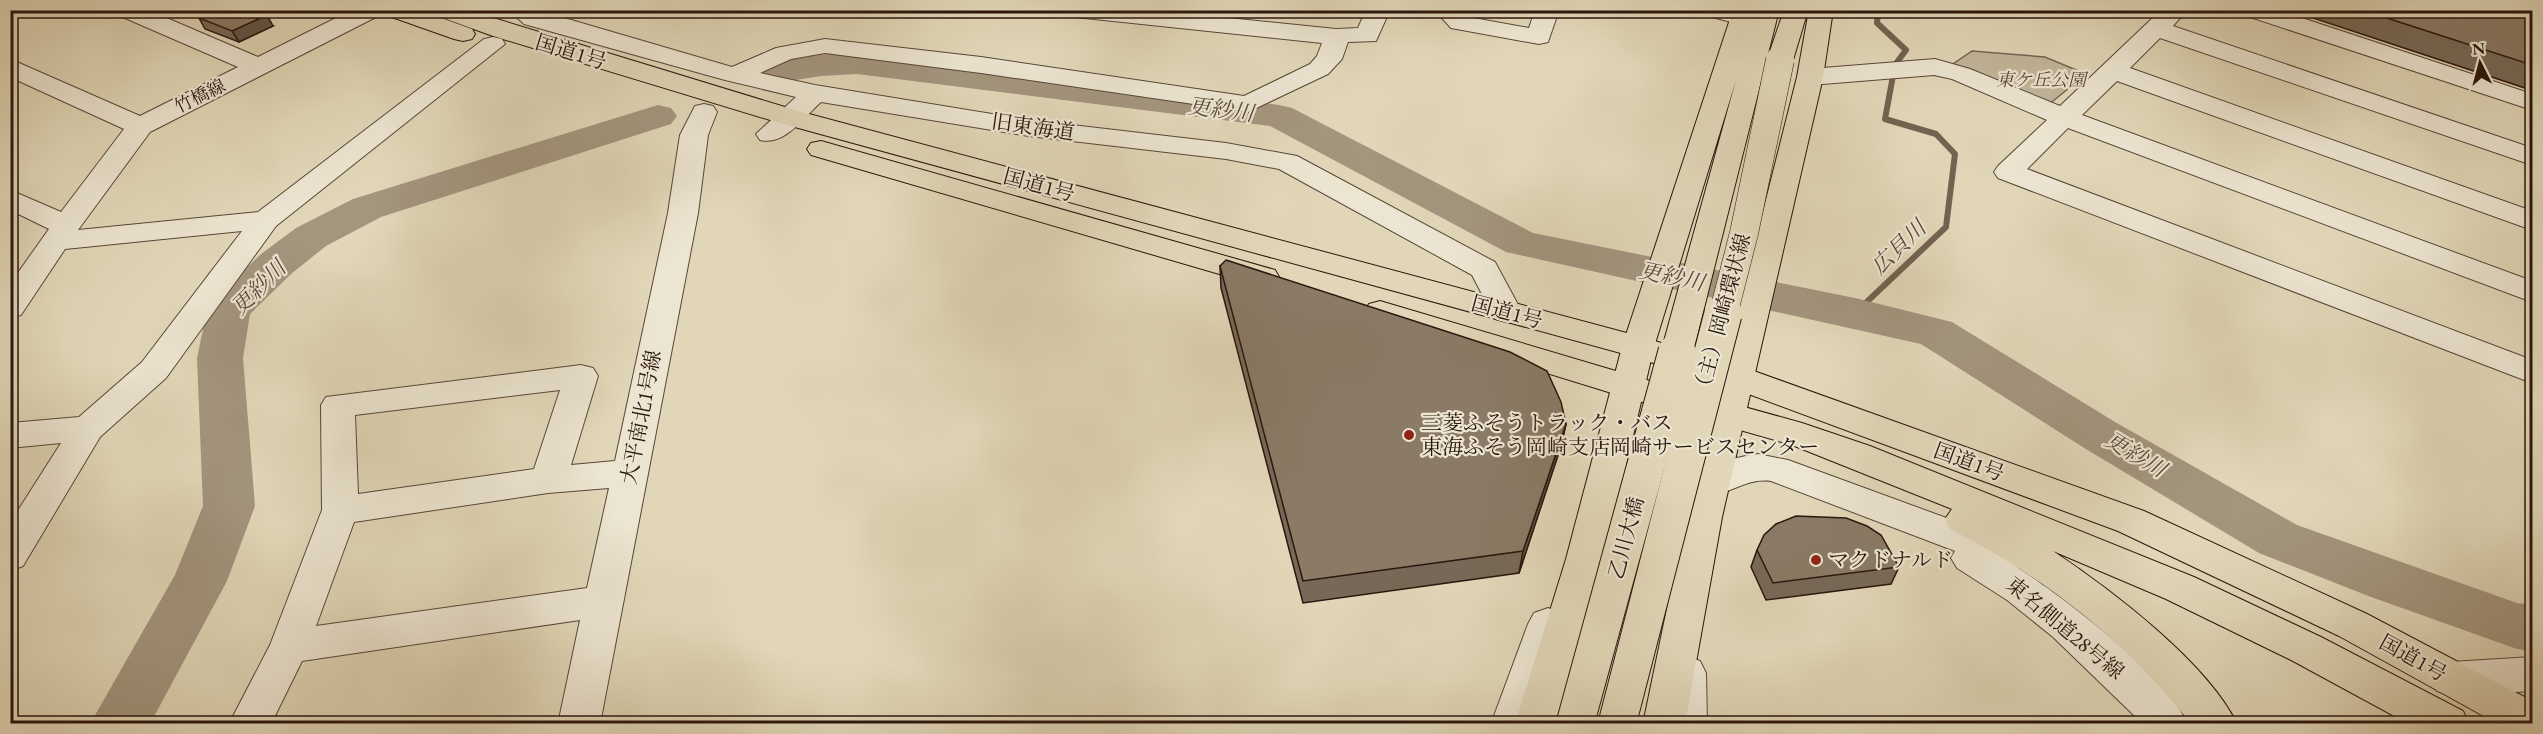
<svg xmlns="http://www.w3.org/2000/svg" width="2543" height="734" font-family="'EB Garamond','Noto Serif JP',serif">
  <style>
    .green { fill: #c2b69b; stroke: #766654; stroke-width: 1.5 }
    .lines { fill: none; stroke-linecap: round; stroke-linejoin: round }
    .stream { stroke: #736251; stroke-width: 6 }
    .river { fill: #a3957e; fill-rule: evenodd }
    .minor-casing { stroke: #584638; stroke-width: 2 }
    .major-casing { stroke: #2b150e; stroke-width: 2 }
    .highway-casing { stroke: #2b150e; stroke-width: 2 }
    .minor { fill: #ece5d1; fill-rule: evenodd }
    .major { fill: #e1d7b8; fill-rule: evenodd }
    .highway { fill: #e1d7b8; fill-rule: evenodd }
    .major-bridge-far1-casing { stroke: #2b150e; stroke-width: 29; stroke-linecap: butt }
    .major-bridge-casing { stroke: #2b150e; stroke-width: 39; stroke-linecap: butt }
    .major-bridge-far1 { stroke: #e1d7b8; stroke-width: 28 }
    .major-bridge { stroke: #e1d7b8; stroke-width: 37 }
    .wall { fill: #776958; stroke: #2b150e; stroke-width: 1.5 }
    .shaded-wall { fill: #615547; stroke: #2b150e; stroke-width: 1.5 }
    .building { fill: #8a7a66; stroke: #2b150e; stroke-width: 1.5 }
    .poi-dot { fill: #8f2418; stroke: #ece5d1; stroke-width: 2 }
    .labels { text-anchor: middle; stroke-width: 4.5; stroke-linejoin: round; paint-order: stroke }
    .far-park-label { font-size: 18px; font-style: italic; fill: #584538; stroke: #ece5d1 }
    .far-street-label { font-size: 18px; fill: #2b150e; stroke: #ece5d1 }
    .street-label { font-size: 21px; fill: #2b150e; stroke: #ece5d1 }
    .poi-label { font-size: 21px; fill: #2b150e; stroke: #ece5d1; text-anchor: start }
    .water-label { font-size: 22px; font-style: italic; fill: #5b483b; stroke: #ece5d1 }
  </style>
  <rect width="100%" height="100%" fill="#e1d7b8"/>
  <filter id="stains"><feTurbulence type="fractalNoise" baseFrequency=".00333" numOctaves="4"/><feColorMatrix values="0 0 0 0 .2 0 0 0 0 .09 0 0 0 0 .02 0 0 0 .5 -.17"/></filter>
  <radialGradient id="worn" r=".72"><stop offset=".6" stop-color="#630" stop-opacity="0"/><stop offset="1" stop-color="#630" stop-opacity=".3"/></radialGradient>
  <polygon class="green" points="1972,51 2045,57 2086,74 2047,106 1958,70 1953,64"/>
  <g class="lines">
    <polyline class="stream" points="1855,313 1946,227 1955,154 1936,134 1885,119 1895,65 1906,50 1877,23 1878,10"/>
    <g class="river">
      <path d="M857,52l422,53 13,3 241,125 322,65 97,24 163,100 182,103 220,78 15,2v46l-15,-2 -146,-52 -112,-44 -178,-107 -160,-102 -415,-92 -236,-126 -413,-52 -36,2 -50,8 -13,-3 -5,-8 5,-8c33,-8 66,-11 99,-13z"/>
      <polygon points="658,105 671,108 677,116 671,124 381,217 326,246 291,274 250,314 243,358 255,506 227,581 150,724 90,724 175,575 203,506 197,358 207,310 213,300 261,254 296,228 353,199"/>
    </g>
    <g class="minor-casing">
      <g id="minor">
        <polygon points="114,10 148,10 258,57 352,10 384,10 380,15 150,132 78,230 258,212 484,39 493,37 502,39 505,44 276,226 166,378 100,437 23,566 10,571 10,523 61,443 10,448 10,423 79,417 142,362 242,231 65,249 21,315 10,318 10,284 49,229 10,210 10,190 61,212 124,129 10,77 10,59 140,116 238,67 118,15"/>
        <path d="M509,10h28l195,57 44,-19 49,-9 156,18 263,39 66,-32 7,-8 5,-13 -247,-26 -8,-2 -4,-5h87l186,19 22,-1 8,-18h24l-14,31 -28,1 -6,17 -14,15 -80,38 -267,-39 -156,-20 -34,6 -31,14 55,12 214,35 197,23 71,13 198,106 27,50 -5,7 -11,3 -11,-3 -23,-44 -193,-106 -53,-10 -197,-23 -208,-34c-17,15 -36,44 -61,38l-4,-6 40,-37 -71,-17 -201,-56z"/>
        <polygon points="1441,10 1465,10 1468,17 1529,28 1535,10 1559,10 1548,42 1539,44 1451,28 1441,17"/>
        <polygon points="1701,10 1751,13 1754,18 1751,23 1742,25 1705,15"/>
        <polygon points="2161,10 2187,10 2173,26 2532,148 2532,165 2160,38 2130,68 2532,211 2532,230 2117,81 2082,115 2532,281 2532,302 2068,128 2027,169 2532,360 2532,383 1998,178 1994,172 1998,166 2047,120 1952,79 1934,75 1810,85 1801,82 1797,77 1801,72 1810,69 1935,59 1970,69 2060,106"/>
        <polygon points="2240,10 2278,10 2532,94 2532,110 2244,15"/>
        <path d="M704,104l9,2 4,6 -9,23 -10,78 -98,511h-42l22,-104 -278,41 -31,63h-42l41,-79 52,-135 -1,-105 5,-8 255,-32 12,3 5,8 -27,89 44,-4 53,-248 12,-78 15,-29zM560,390l-26,79 -176,25 -3,-79zM609,488l-22,100 -271,38 38,-104 194,-29z"/>
        <path d="M1758,454l30,6 235,86 6,10 -6,10 -5,2c48,31 146,106 170,156h-45l-90,-87 -46,-37 -50,-32 -6,-10 4,-7 -184,-70c-29,-4 -45,20 -72,11l-5,-9c11,-19 42,-26 64,-29z"/>
        <polygon points="1548,608 1562,613 1568,624 1533,724 1491,724 1528,624 1534,613"/>
        <polygon points="1686,656 1700,661 1706,673 1707,724 1665,724 1666,673 1672,661"/>
        <polygon points="2532,657 2532,691 2451,696 2437,691 2431,679 2437,667 2451,662"/>
      </g>
    </g>
    <g class="major-casing">
      <g id="major">
        <polygon points="1733,10 1779,10 1693,352 1689,360 1677,363 1665,360 1661,352 1736,80 1654,347 1604,559 1557,724 1515,724 1566,559 1622,347"/>
        <polygon points="1784,10 1808,10 1793,60 1789,65 1780,68 1771,65 1767,60"/>
        <polygon points="1809,10 1833,10 1823,77 1722,517 1685,724 1643,724 1686,517 1797,77"/>
      </g>
    </g>
    <g class="highway-casing">
      <g id="highway">
        <polygon points="382,10 419,10 472,29 475,34 472,39 463,41 454,39 386,15"/>
        <polygon points="431,10 467,10 798,111 1638,336 1751,370 2144,511 2367,614 2532,701 2532,724 2498,724 2339,636 2118,531 1727,386 1628,355 780,123 493,36 435,15"/>
        <polygon points="821,141 1275,270 1279,277 1275,284 1264,287 811,155 807,149 811,143"/>
        <path d="M1380,301l256,76 166,46 68,23 324,131 127,60 142,74 6,13h-60l-116,-63 -127,-62 -113,-48c57,38 154,111 184,173h-46c-66,-84 -147,-147 -241,-195l-5,-10 7,-10 -160,-64 -174,-50 -249,-77 -5,-7 5,-7z"/>
      </g>
    </g>
    <use href="#minor" class="minor"/>
    <use href="#major" class="major"/>
    <use href="#highway" class="highway"/>
    <g class="major-bridge-far1-casing">
      <polyline id="major-bridge-far1" points="1723,315 1744,233 1780,60"/>
    </g>
    <g class="major-bridge-casing">
      <g id="major-bridge">
        <polyline points="1575,724 1677,352"/>
        <polyline points="1617,724 1723,314"/>
      </g>
    </g>
    <use href="#major-bridge-far1" class="major-bridge-far1"/>
    <use href="#major-bridge" class="major-bridge"/>
  </g>
  <g class="wall">
    <polygon points="2289,10 2532,10 2532,88 2531,90"/>
    <polygon points="199,18 273,26 239,42 205,29"/>
    <polygon points="1220,266 1566,424 1561,446 1519,573 1303,603 1221,288"/>
    <polygon points="1757,550 1899,567 1891,584 1766,600 1751,567"/>
  </g>
  <g class="shaded-wall">
    <polygon points="267,15 273,26 239,42 232,31"/>
    <polygon points="1566,424 1561,446 1519,573 1523,551"/>
  </g>
  <g class="building">
    <polygon points="215,10 256,10 267,15 232,31 199,18"/>
    <polygon points="2362,10 2532,10 2532,65"/>
    <polygon points="1226,260 1510,352 1547,371 1561,402 1566,424 1523,551 1303,581 1220,266"/>
    <polygon points="1796,516 1846,518 1867,526 1881,535 1899,567 1773,583 1757,550 1764,535 1776,524"/>
  </g>
  <g class="poi-dot">
    <circle cx="1409" cy="435" r="6"/>
    <circle cx="1816" cy="560" r="6"/>
  </g>
  <g class="labels">
    <g class="far-park-label">
      <text x="2041" y="86">東ケ丘公園</text>
    </g>
    <g class="far-street-label">
      <text transform="translate(200 96) rotate(-26)" y="6">竹橋線</text>
    </g>
    <g class="street-label">
      <text transform="translate(571 52) rotate(17)" y="7">国道1号</text>
      <text transform="translate(1033 127) rotate(8)" y="7">旧東海道</text>
      <text transform="translate(1039 185) rotate(15)" y="7">国道1号</text>
      <text transform="translate(1507 312) rotate(15)" y="7">国道1号</text>
      <text transform="translate(1722 315) rotate(-75)" y="7">（主）岡崎環状線</text>
      <text transform="translate(641 417) rotate(-79)" y="7">大平南北1号線</text>
      <text transform="translate(1969 462) rotate(20)" y="7">国道1号</text>
      <text transform="translate(1626 538) rotate(-75)" y="7">乙川大橋</text>
      <text transform="translate(2065 628) rotate(40)" y="7">東名側道28号線</text>
      <text transform="translate(2413 658) rotate(29)" y="7">国道1号</text>
    </g>
    <g class="poi-label">
      <text x="1421" y="430">三菱ふそうトラック・バス<tspan x="1421" dy="24">東海ふそう岡崎支店岡崎サービスセンター</tspan></text>
      <text x="1828" y="567">マクドナルド</text>
    </g>
    <g class="water-label">
      <text transform="translate(1221 109) rotate(7)" y="8">更紗川</text>
      <text transform="translate(1898 247) rotate(-44)" y="8">広貝川</text>
      <text transform="translate(1672 276) rotate(12)" y="8">更紗川</text>
      <text transform="translate(258 287) rotate(-45)" y="8">更紗川</text>
      <text transform="translate(2136 454) rotate(31)" y="8">更紗川</text>
    </g>
  </g>
  <rect width="2543" height="734" fill="none" stroke="#e1d7b8" stroke-width="36"/>
  <rect x="12" y="12" width="2519" height="710" fill="none" stroke="#2b150e" stroke-width="3"/>
  <rect x="18" y="18" width="2507" height="698" fill="none" stroke="#2b150e" stroke-width="1.5"/>
  <g transform="translate(2480 63) rotate(354)" stroke="#ece5d1" stroke-width="4.5" paint-order="stroke">
  <path d="M0-4.5L10 22L0 15L-10 22Z" fill="#2b150e"/>
  <text y="-9" font-size="16" font-weight="bold" text-anchor="middle" fill="#2b150e">N</text>
  </g>
  <rect width="100%" height="100%" filter="url(#stains)"/>
  <rect width="100%" height="100%" fill="url(#worn)"/>
</svg>
